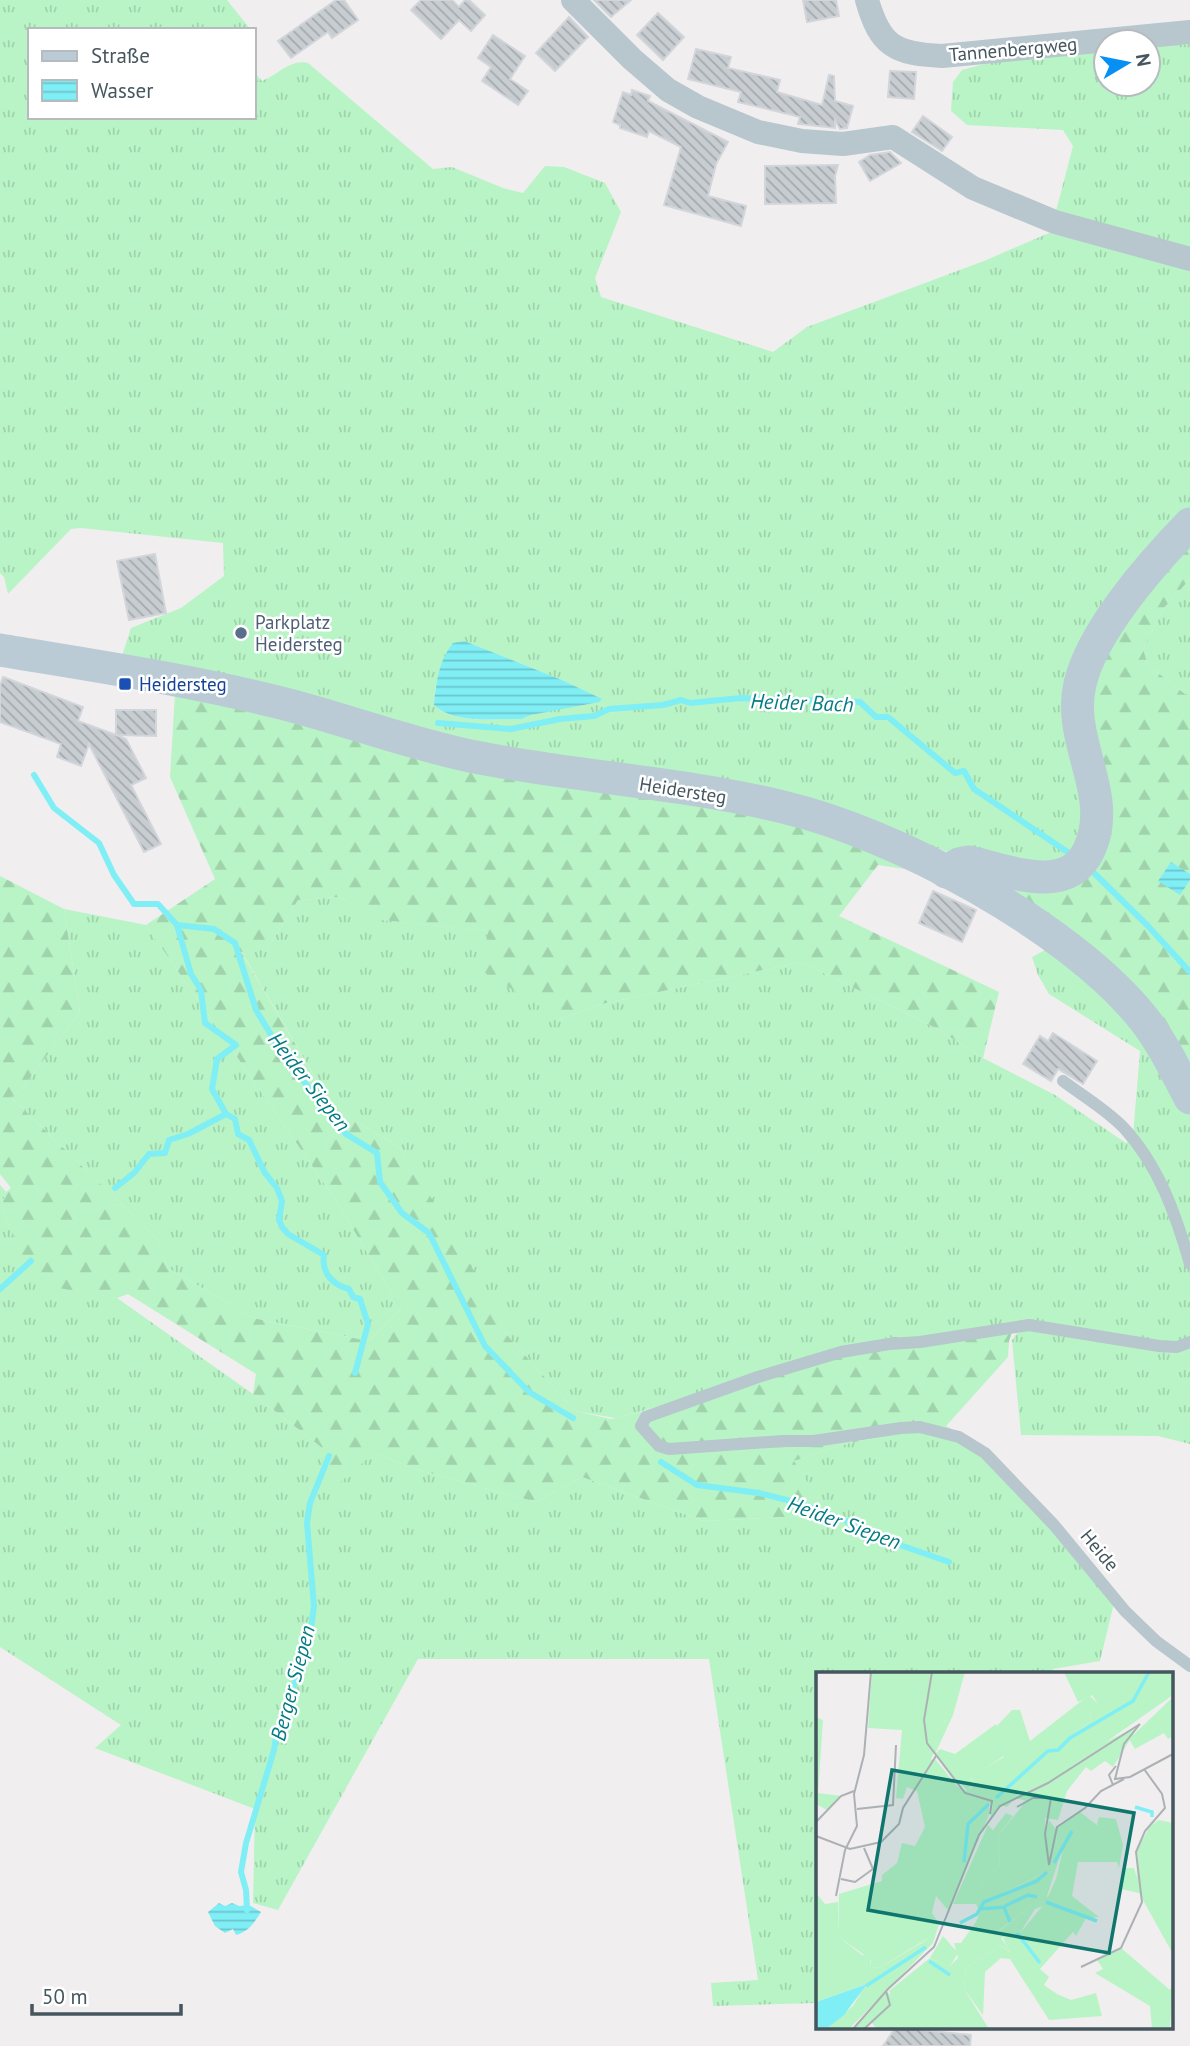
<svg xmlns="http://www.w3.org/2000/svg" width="1190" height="2046" font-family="'PT Sans',sans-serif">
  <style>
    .grass { fill: url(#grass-tufts); fill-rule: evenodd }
    .forest { fill: url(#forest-firs) }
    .water { fill: url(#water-rules) }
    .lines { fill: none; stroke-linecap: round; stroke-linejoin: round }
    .stream { stroke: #80eef5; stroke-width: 6 }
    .building { fill: url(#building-back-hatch); stroke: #d2d6db; stroke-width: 2 }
    .service { stroke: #b8c6cd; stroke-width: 12 }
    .minor { stroke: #b8c6cd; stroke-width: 24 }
    .secondary { stroke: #bacbd5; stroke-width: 33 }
    .service-dot { fill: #5c6f8a; stroke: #fff; stroke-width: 2.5 }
    .transit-dot { fill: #1a4fb4; stroke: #fff; stroke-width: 2.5 }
    .labels { text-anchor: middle; stroke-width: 5; stroke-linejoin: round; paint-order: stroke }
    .street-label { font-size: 19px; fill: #45565e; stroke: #fff }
    .service-label { font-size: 19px; fill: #4e5e75; stroke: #fff; text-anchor: start }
    .transit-label { font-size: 19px; fill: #164399; stroke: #fff; text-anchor: start }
    .water-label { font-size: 21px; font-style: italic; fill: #057c84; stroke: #fff }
    .inset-river { fill: none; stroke: #80eef5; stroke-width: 3.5 }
    .inset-road { fill: none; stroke: #acb1b5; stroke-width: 2 }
    .view { fill: #0f766e; fill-opacity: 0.15; stroke: #0f766e; stroke-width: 3.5 }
    .inset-edge { fill: none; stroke: #45565e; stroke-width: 3.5 }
  </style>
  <defs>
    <pattern id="grass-tufts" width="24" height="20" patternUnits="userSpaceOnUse" patternTransform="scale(1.75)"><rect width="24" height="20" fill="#b8f4c6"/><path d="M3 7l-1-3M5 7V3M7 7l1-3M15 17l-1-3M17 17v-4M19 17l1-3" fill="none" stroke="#a0d3ac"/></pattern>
    <pattern id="forest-firs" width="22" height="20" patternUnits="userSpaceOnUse" patternTransform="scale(1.75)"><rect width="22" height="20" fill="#b8f4c6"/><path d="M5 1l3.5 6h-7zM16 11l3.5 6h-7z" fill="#a0d3ac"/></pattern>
    <pattern id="water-rules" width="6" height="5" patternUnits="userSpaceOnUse" patternTransform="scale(1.75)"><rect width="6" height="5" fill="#80eef5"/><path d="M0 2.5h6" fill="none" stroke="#6bc4ca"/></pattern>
    <pattern id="building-back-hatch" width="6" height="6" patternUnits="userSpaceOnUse" patternTransform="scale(1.75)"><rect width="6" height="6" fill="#c8cdd2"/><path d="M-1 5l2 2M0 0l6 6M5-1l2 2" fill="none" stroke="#a4a9ae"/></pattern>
  </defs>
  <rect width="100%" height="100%" fill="#f1eeef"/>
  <g class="grass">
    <path d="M0,0h227l24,30h-221v87h224v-45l8,9c16,-6 28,-22 46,-18l125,106 19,-2 51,21 20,5 22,-27 19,1 41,16 16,29 -26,66 6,19 172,55 34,-25 177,-66 65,-28 141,31v253l-98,276 -21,73 -112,-10 -133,-48 -302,-54 -403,-95 10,-31 50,-20 43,-32 -1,-33 -142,-15 -10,1 -63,65 -4,-17 -4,-4zM465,642l97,38 39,19 -70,16 -9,4c-28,-1 -67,6 -88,-14l2,-21z"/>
    <polygon points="1190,44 1190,258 1055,215 1073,146 1063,130 967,125 951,111 953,82 962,70 1003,59 1106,51 1106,84 1148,84 1148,47"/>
    <polygon points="1190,579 1190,695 1185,694 1148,665 1143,649 1163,609"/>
    <polygon points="339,897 383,920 489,931 561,1019 597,1005 801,962 934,1027 983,1058 1055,1095 1126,1143 1133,1136 1140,1051 1049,994 1038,975 1032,957 1058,943 1086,964 1190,1101 1190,1444 1158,1436 1021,1435 1012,1340 1019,1330 1032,1322 706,1394 615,1418 575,1411 506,1334 457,1240 399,1147 333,1108 241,951 267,949 298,900"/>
    <polygon points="64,909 146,925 335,1199 401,1309 369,1341 253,1318 168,1268 158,1240 11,1097 23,1087 80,1012"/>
    <polygon points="0,1185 6,1192 1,1207 35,1283 117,1298 253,1394 321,1447 374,1453 415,1469 536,1502 582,1477 704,1521 827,1515 794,1461 849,1443 946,1426 958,1434 1053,1531 1114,1603 1100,1661 1053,1669 1052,1673 817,1673 817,2003 713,2006 711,1983 758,1980 709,1659 418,1659 278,1910 253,1903 255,1809 95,1748 121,1725 0,1647"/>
  </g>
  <g class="forest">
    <polygon points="1190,524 1190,579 1163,609 1143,649 1148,665 1185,694 1190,695 1190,1098 1169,1059 959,864 1034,877 1085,858 1077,696"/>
    <polygon points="175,694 738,806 932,873 878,865 839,916 999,992 983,1058 934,1027 801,962 597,1005 561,1019 482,971 488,931 382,920 339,897 298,900 267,949 241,952 333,1108 399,1147 458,1240 506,1334 575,1411 611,1419 615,1418 706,1395 841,1346 890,1337 919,1338 1013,1330 1009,1341 1008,1357 946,1426 849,1443 794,1461 828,1515 704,1521 582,1477 536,1502 415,1469 374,1453 328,1493 321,1447 253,1394 256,1374 128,1294 117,1298 35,1284 1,1207 6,1192 11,1188 0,1174 0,876 64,909 80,1012 23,1087 11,1097 158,1240 168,1268 253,1318 369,1341 401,1309 335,1199 146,925 215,879 170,777"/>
  </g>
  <g class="water">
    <path d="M464,641l98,39 40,19 -3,3 -68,13 -9,4c-28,-1 -66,6 -88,-14 2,-22 5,-45 19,-62z"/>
    <polygon points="1171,862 1190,874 1190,880 1180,895 1158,881"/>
    <path d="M219,1903l6,3 7,-3 7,3 10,-1 12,7c-7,11 -12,19 -25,23l-3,-6 -8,4 -10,-7 -7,-14z"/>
  </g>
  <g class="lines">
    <g class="stream">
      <polyline points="438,723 511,729 560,719 594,716 609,709 663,705 681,700 690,703 741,698 860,702 876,717 888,717 955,773 964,771 974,789 1072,855"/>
      <polyline points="34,775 54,808 99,843 114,875 134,904 158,904 177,925 214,929 235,943 256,1010 279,1048 317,1099 346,1134 377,1153 380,1182 402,1213 429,1233 485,1346 529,1392 573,1418"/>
      <polyline points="1089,868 1148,926 1190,972"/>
      <path d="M226,1114l9,5 3,15 11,6 16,33 12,15 5,13 -3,19 3,7 6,7 36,21c-3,18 9,30 25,34l4,8 7,2 8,25 -13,49"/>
      <polyline points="115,1188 134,1173 149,1154 165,1153 169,1140 188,1134 226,1114 212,1089 217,1059 236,1045 205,1023 201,990 191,974 177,925"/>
      <polyline points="0,1289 31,1261"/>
      <polyline points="661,1462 697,1485 759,1493 799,1503 862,1527 900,1545 949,1562"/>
      <polyline points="247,1910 246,1890 241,1872 246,1843 274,1750 277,1731 305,1656 311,1628 314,1606 307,1523 310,1503 329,1456"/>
    </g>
  </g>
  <g class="building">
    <polygon points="336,0 344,0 358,20 332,38 328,32 291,58 278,41"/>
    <polygon points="421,0 452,0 459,7 465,0 469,0 485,15 471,31 459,20 441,39 411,10"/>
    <polygon points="594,0 631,0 611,17"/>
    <polygon points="803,0 836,0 839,16 807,22"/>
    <polygon points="658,13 684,37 663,60 637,35"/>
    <polygon points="569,17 588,37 555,71 536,53"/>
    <polygon points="493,35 525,56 510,79 528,91 518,105 482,81 491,67 478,58"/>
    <polygon points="696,49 731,57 728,68 780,80 777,92 822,105 829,75 834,76 835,101 853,106 847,128 840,129 835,120 835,128 798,124 800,117 738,102 741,92 688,79"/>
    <polygon points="890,71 916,72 914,99 888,97"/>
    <polygon points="632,90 650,96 648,101 728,142 716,164 708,196 746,206 741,226 664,205 681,147 649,131 647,137 620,128 620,125 613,122 623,92 631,95"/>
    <polygon points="923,116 952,137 942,151 912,132"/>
    <polygon points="890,152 901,163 870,181 859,162 870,155"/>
    <polygon points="838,165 835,176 836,203 765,204 765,166"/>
    <polygon points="155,554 166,613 129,620 117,561"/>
    <polygon points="3,677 83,707 78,721 116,735 116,710 156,710 156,736 116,735 126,739 146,778 131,785 161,844 144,852 89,744 81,766 57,757 61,744 0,722 0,686"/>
    <polygon points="933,891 976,910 962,942 919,923"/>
    <polygon points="1053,1033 1097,1061 1083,1084 1058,1069 1051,1081 1023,1064 1040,1036 1048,1041"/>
    <polygon points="896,2027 923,2027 921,2030 971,2035 970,2046 883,2046"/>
  </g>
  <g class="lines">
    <g class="service">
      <path d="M1063,1081c20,15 44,29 61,47 35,38 52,87 66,136"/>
      <polyline points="1190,1342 1177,1347 1159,1346 1029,1325 920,1342 889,1344 841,1352 758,1377 646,1417 641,1426 659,1446 669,1449 783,1441 814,1441 901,1428 920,1427 959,1437 985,1453 1054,1525 1125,1611 1156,1641 1190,1666"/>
    </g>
    <g class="minor">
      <polyline points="573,0 632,59 668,90 698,107 758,132 802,141 843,144 893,137 973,188 1055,222 1190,259"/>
      <path d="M867,0c13,46 28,54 75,56l248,-24"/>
    </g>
    <g class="secondary">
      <path d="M0,650c96,16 191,30 285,54 62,16 123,39 185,52 104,21 210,26 313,51 114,27 286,119 360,211 19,24 33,53 47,80"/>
      <path d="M946,872l13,-8 10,-2c38,8 98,35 120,-12 26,-55 -23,-109 -9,-166 12,-53 72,-121 110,-160"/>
    </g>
  </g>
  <circle class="service-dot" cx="241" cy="633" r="7"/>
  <rect class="transit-dot" x="118" y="677" width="14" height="14" rx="3.5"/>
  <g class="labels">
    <g class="street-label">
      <text transform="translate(1013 49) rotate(-5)" y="7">Tannenbergweg</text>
      <text transform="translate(683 790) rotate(9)" y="7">Heidersteg</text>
      <text transform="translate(1100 1550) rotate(50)" y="7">Heide</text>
    </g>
    <g class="service-label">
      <text x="255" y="629">Parkplatz<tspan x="255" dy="22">Heidersteg</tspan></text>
    </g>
    <g class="transit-label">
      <text x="139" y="691">Heidersteg</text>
    </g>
    <g class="water-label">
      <text transform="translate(802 703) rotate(2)" y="7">Heider Bach</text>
      <text transform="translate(309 1082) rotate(52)" y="7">Heider Siepen</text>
      <text transform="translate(844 1523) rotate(20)" y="7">Heider Siepen</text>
      <text transform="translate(293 1683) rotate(-75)" y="7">Berger Siepen</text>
    </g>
  </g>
  <g transform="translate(816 1672)">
    <rect width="357" height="357" fill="#f1eeef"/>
    <path d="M56,0h93l-12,43 -9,7 -13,38 4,-1 23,28 31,12v16l-41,95 -12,-14 -4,17 6,9 -8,15 -51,31 -8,-1v-7l-33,-24 1,-42 43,-13v-6l15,-12 5,-20 13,3 10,-19 -8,-36 -10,-4 -4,12 -7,-1 6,-68 -34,-2zM248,0h109v23l-67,47 33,-17 -26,42 -8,-6 -14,10 -5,-4 -19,24 -9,29 -13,-2 1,54 -61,30 -4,-13 7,-17 4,2 8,-9 -2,-29 28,-35 -11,-3 -8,9 -6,-2 11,-8 36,-14 37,-26 -14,-15 3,-9 17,-12 -1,-9 7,-9 -5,-8 -14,7zM357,25v39l-5,3 -4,-6 -29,16 -6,-10zM0,45l7,3 -5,73 23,3 -14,14 -11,-6zM180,52l8,32 -34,22 5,5 -7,6 -10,-10 -1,-9 -11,-1 -11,-15 5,-5 15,5zM264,140l17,13 2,-8 17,2 7,26 -4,23 -2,-6h-39l-6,34 27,21 -13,1 -10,18 -3,-4 -33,37 9,8 -5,8 13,9 14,6 25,-7 6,23 -53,4 -39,-61 -9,-1 -16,14 -2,43 -19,-26 2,-21 34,-23 10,7 -7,-14 17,-5 25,-30 11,-24 8,-34 -7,2 -1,-18zM343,148l14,3v131l-34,-61 -18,-4 3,-21h10l3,10 -1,-26 14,-26zM214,218l4,5 -6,13 -31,24 -8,-10h-13l4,-10zM127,264l15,17 -8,13 -20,-8zM305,276l49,42 3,-7 -3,46h-18l-2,-23 -55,-33 8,-4 -6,-9z" fill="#b8f4c6"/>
    <path d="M273,23l8,8 -7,10 1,8 -17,12 -2,9 13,15 -37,26 -36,14 -22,20 3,-12 -18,-7 -29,-29h16l-4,10 12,10 5,-6 -5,-6 34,-20 -10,-28 18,-19h8l10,31zM134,43h3l-18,39 -10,-35 20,3zM190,141l7,3 -15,20 2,29 -8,9 -4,-1 -7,16 5,13 60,-30 -2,-33 5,-19 7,9 1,18 7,-3 -17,52 4,7 -16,6 -15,24 -19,5 10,14 -11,-7 -34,23 -2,21 25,40h-112l-6,-7 -7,7h-11l33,-38 5,4 -2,-4 41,-33 20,8 8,-8 -4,-15h7l15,-21h13l9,10 30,-24 5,-13 -3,-4 -50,21 -4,-8h-23l35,-79 5,5zM0,221l9,11 13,-2v34l24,19 8,1 1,11 8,1 41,-24 10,-7 2,-12 7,-1 -6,19 -84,86h-23l27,-23 13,-22 -50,18z" fill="#b8f4c6"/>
    <path d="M51,312l-23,31 -18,14h-10v-27z" fill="#80eef5"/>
    <path class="inset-river" d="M180,126l52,-47 10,-1 12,-12 63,-37 16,-29M319,135l17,5v5M148,190l4,-38 21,-20M238,191l18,-32M230,230l51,19M189,234l23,-11 9,2M164,237l24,-2 6,15M144,251l17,-9 7,-12 53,-21 10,-9M201,261l23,30M113,289l21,14M50,314l60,-39"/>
    <path class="inset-road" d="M116,0l-8,48 3,23 38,50 27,8 -2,13M324,52l-16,20 -9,35 15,-2 43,-23M297,113l-4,-10 7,-9M201,135l16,-9h18l-6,36 4,31 8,-38 28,-19 16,-17 23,-12M41,137l36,-4 3,-60M0,150l25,-26 13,-5M0,164l34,13 31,-7 18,-18 4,-16 33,-52M25,207l14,3 18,-13 -9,-21M20,224l9,-46 12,-24 -3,-32 10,-39 7,-83M265,295l40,-19 21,-46 -6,-50 9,-21 20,-23 -3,-14 -18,-25M37,357l35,-40 46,-42 45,-112 21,-29 48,-23 92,-59M48,357l26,-24 -4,-14"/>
    <path class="view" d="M76,98l242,43 -25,140 -241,-43z"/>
    <rect width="357" height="357" class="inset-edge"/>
  </g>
  <rect x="28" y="28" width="228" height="91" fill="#ffffff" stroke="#b5bbbf" stroke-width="2"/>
  <rect x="42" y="51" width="35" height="10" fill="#bacbd5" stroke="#b5bbbf" stroke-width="2"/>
  <text x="91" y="63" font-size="21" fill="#45565e">Straße</text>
  <rect x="42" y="80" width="35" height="21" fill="url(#water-rules)" stroke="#b5bbbf" stroke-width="2"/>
  <text x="91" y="98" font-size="21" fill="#45565e">Wasser</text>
  <g transform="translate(1127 63) rotate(80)"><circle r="33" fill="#ffffff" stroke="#b5bbbf" stroke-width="2"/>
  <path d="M0-5L12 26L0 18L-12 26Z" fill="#0690f4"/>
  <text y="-10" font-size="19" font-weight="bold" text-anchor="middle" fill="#45565e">N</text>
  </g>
  <path d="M32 2004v10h149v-10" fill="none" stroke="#45565e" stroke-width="3.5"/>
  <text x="42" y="2004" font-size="21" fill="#45565e" stroke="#ffffff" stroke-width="5" paint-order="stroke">50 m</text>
</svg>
